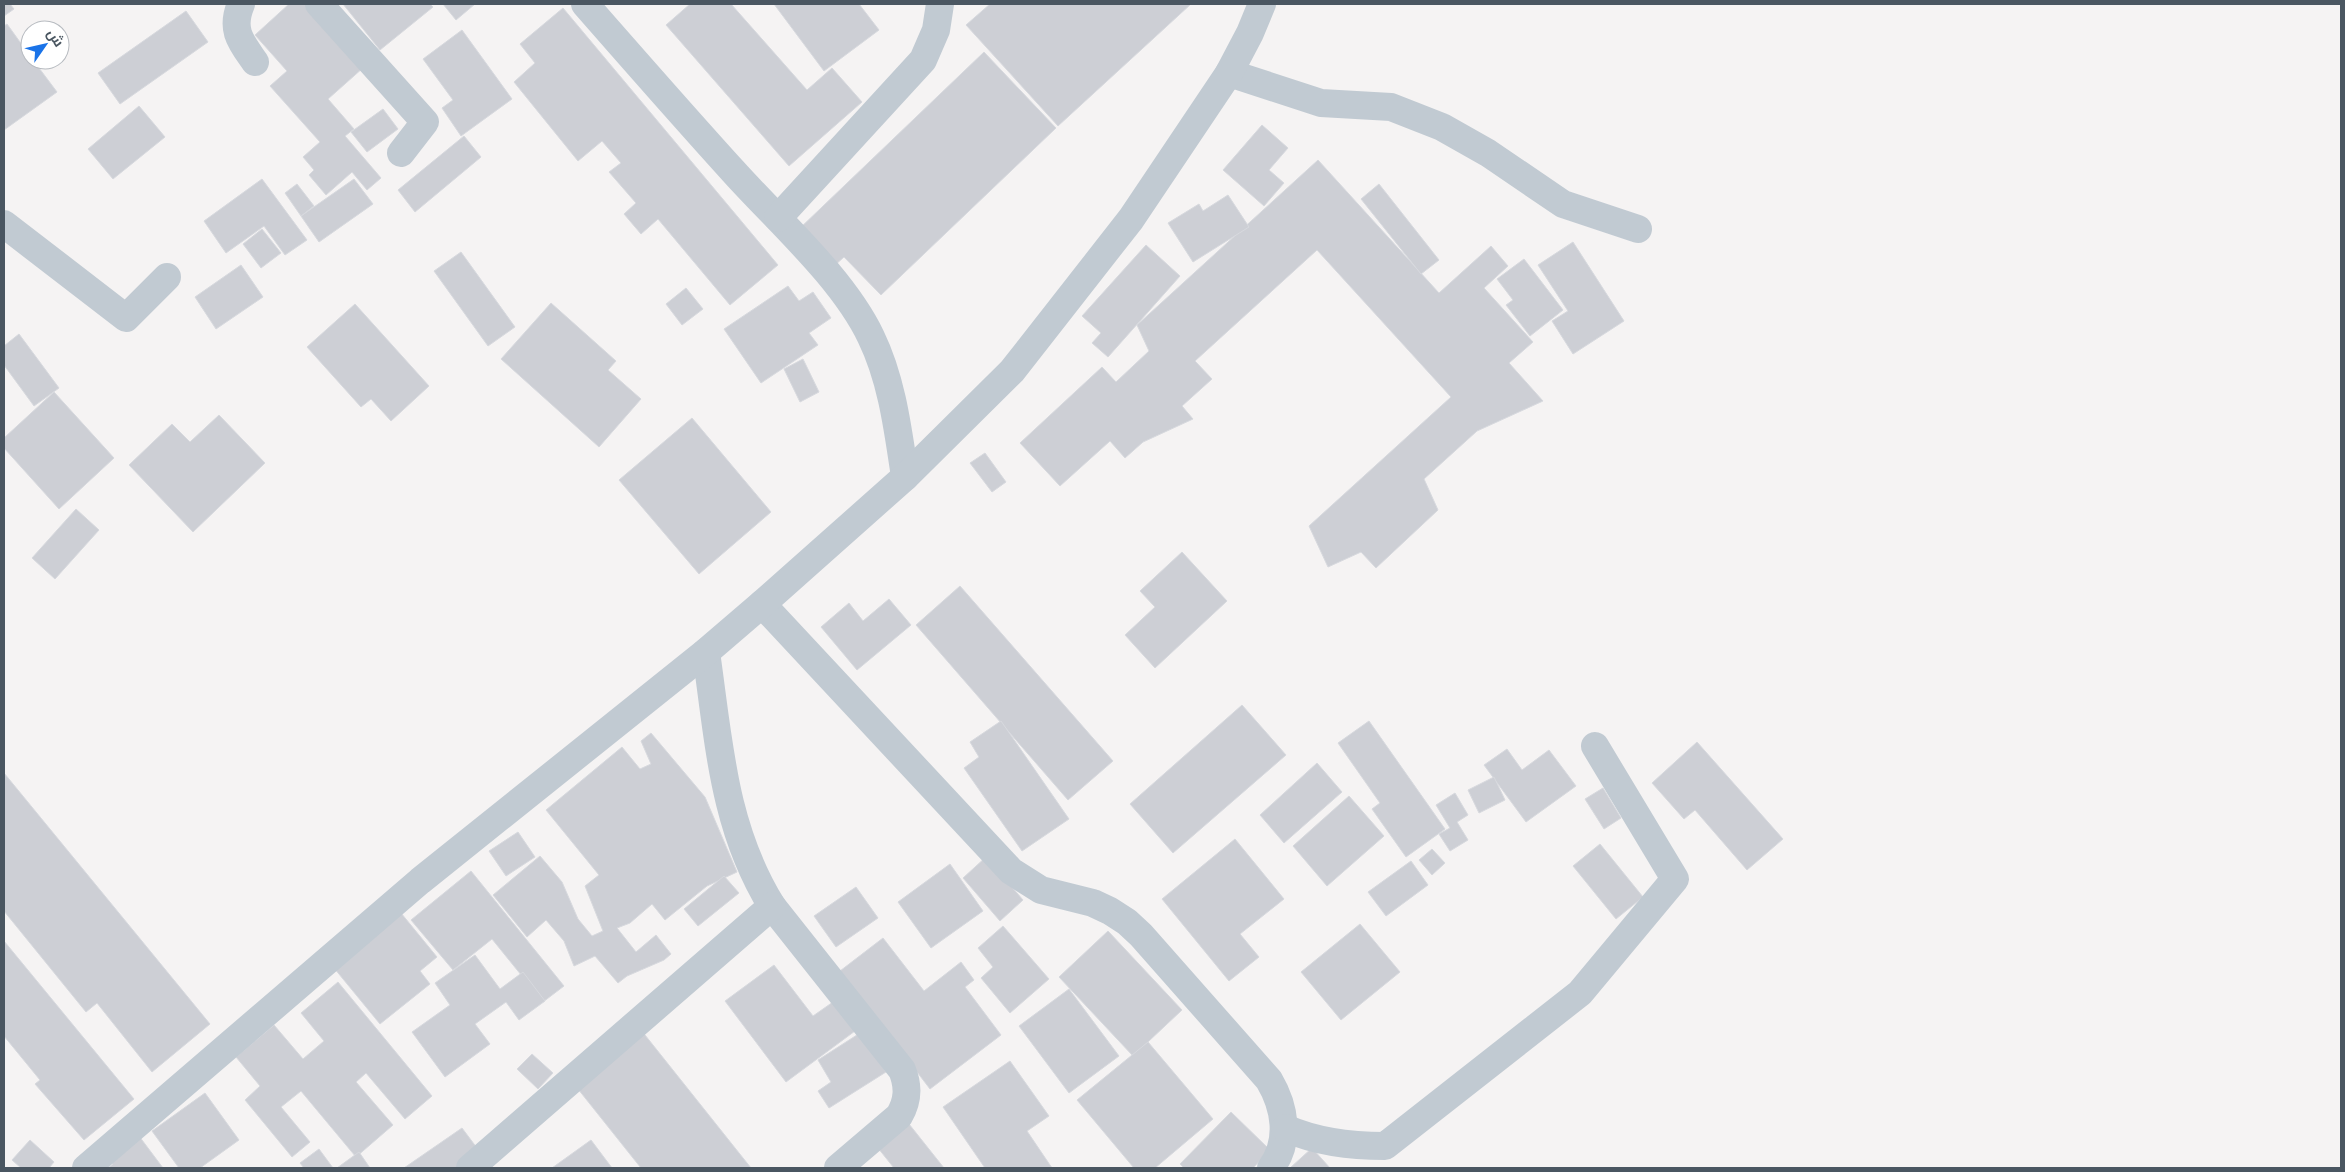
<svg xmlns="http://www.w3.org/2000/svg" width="2345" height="1172" font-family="'Alegreya Sans',Cairo,sans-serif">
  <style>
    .building { fill: #cdcfd5; stroke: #d7d9de }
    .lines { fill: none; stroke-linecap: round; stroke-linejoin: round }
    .street { stroke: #c1cad2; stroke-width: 28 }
  </style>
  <rect width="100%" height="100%" fill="#f5f3f3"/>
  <g class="building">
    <polygon points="4,4 10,4 14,9 4,16"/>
    <polygon points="289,4 309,4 364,67 328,99 354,129 345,136 381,178 367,190 352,172 326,195 309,175 314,170 303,157 320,142 270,86 287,71 255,35"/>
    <polygon points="343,4 430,4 433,7 380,50"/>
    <polygon points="443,4 475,4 456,20"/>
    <polygon points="690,4 731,4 807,90 832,68 862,102 789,166 666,25"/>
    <polygon points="774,4 859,4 879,30 824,71"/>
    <polygon points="990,4 1191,4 1058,126 966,25"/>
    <polygon points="563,8 778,265 730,305 658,219 641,234 624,214 636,203 609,172 621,163 602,141 578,161 514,82 535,63 520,44"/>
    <polygon points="186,11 208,42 120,104 98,73"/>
    <polygon points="7,24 30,56 30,60 33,60 57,92 4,130 4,26"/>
    <polygon points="462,30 512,99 461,136 442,108 453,100 423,59"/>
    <polygon points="984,52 1056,128 881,295 844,257 834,266 798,230"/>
    <polygon points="139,106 165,137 113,179 88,149"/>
    <polygon points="383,109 398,129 367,152 351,132"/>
    <polygon points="1262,125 1288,148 1269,170 1284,183 1264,206 1223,170"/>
    <polygon points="464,136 481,157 415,212 398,190"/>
    <polygon points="1318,160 1439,293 1491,246 1508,266 1484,288 1533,342 1509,363 1543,401 1477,431 1424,479 1438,510 1376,568 1361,552 1328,567 1309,526 1451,397 1317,250 1195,361 1212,379 1182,406 1193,419 1143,442 1125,458 1110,441 1060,486 1020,443 1102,367 1116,382 1149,351 1137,325"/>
    <polygon points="262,179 307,240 285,255 264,226 226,253 204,221"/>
    <polygon points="354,179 373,204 319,242 301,216"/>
    <polygon points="297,184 314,206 301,216 285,193"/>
    <polygon points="1379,184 1439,260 1421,274 1361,199"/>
    <polygon points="1228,195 1249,227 1193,262 1168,223 1199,204 1203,211"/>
    <polygon points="262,229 281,253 261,268 243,244"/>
    <polygon points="1573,242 1624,321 1573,354 1552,321 1568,311 1538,265"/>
    <polygon points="1146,245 1180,276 1108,357 1092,343 1101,333 1082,316"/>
    <polygon points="461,252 515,327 488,346 434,271"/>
    <polygon points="1524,259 1563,310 1530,336 1506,305 1513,300 1497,279"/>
    <polygon points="241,265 263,297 216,329 195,297"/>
    <polygon points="788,286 799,301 813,292 831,318 809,333 818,345 761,383 724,329"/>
    <polygon points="686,288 703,309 682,325 666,304"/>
    <polygon points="551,303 616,361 608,370 641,399 599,447 501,359"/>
    <polygon points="355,304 429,386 391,421 371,399 361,407 307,347"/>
    <polygon points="19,334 59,388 34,406 4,365 4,346"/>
    <polygon points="803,359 819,392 800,402 784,369"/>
    <polygon points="54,392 114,458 59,509 4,448 4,438"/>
    <polygon points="219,415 265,463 193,532 129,465 172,424 190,442"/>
    <polygon points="692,418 771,512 699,574 619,480"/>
    <polygon points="985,453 1006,482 992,492 970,463"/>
    <polygon points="76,509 99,530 55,579 32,558"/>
    <polygon points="1182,552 1227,601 1155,668 1125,635 1155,607 1140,591"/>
    <polygon points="960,586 1113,761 1068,800 916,625"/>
    <polygon points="889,599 911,625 857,670 821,627 849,603 863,621"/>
    <polygon points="1242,705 1286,755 1173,853 1130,804"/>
    <polygon points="1001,721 1069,819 1022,851 964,768 979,757 970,742"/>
    <polygon points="1369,721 1445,829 1406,857 1372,809 1380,803 1338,743"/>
    <polygon points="651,733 705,797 737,872 707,886 665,920 652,904 630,923 617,928 636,952 656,935 671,954 664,960 627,976 618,983 595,956 574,966 564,941 546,920 527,937 493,895 540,856 562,882 578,919 592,936 603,931 585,886 599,875 546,810 622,747 640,769 651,764 641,741"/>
    <polygon points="1697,742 1783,839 1747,870 1695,810 1684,819 1652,783"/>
    <polygon points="1507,749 1522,770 1549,750 1576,786 1526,822 1484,765"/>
    <polygon points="1317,763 1342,792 1284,843 1260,815"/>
    <polygon points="4,773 210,1024 152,1072 97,1003 86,1012 4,911"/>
    <polygon points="1494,777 1505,800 1479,813 1468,790"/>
    <polygon points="1603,788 1621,818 1604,829 1585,799"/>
    <polygon points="1455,793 1468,815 1457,822 1468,840 1450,851 1439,834 1450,828 1436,805"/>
    <polygon points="1349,796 1384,836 1327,886 1293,846"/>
    <polygon points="518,832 535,857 506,876 489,851"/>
    <polygon points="1235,839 1284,899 1240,934 1259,957 1229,981 1162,899"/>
    <polygon points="1600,844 1643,897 1616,919 1573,866"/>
    <polygon points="1432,849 1445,863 1432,875 1419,860"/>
    <polygon points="986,857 1023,900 1000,921 963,878"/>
    <polygon points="1411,861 1428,885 1386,916 1368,892"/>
    <polygon points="950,864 983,911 931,948 898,902"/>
    <polygon points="471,871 564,986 543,1002 492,939 453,970 411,920"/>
    <polygon points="724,876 739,893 698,926 684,909"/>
    <polygon points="856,887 878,918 836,947 814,916"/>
    <polygon points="401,913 437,957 420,971 430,984 380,1024 334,968"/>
    <polygon points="1360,924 1400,972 1341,1020 1301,972"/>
    <polygon points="1003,926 1049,979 1010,1013 981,978 993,967 978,948"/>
    <polygon points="1108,931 1182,1010 1133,1056 1059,977"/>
    <polygon points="883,938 924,991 961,962 974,980 965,987 1001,1035 930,1089 840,971"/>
    <polygon points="4,941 134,1099 84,1140 35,1084 40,1080 4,1036"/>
    <polygon points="475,955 500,989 523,972 545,1001 519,1020 506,1002 475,1024 490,1044 445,1077 412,1032 450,1005 435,983"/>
    <polygon points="774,965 813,1016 833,1002 855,1031 786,1082 725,1001"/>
    <polygon points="338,982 432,1096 405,1119 366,1073 356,1082 393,1125 356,1157 301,1091 281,1107 310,1142 292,1157 245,1100 260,1086 236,1057 274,1025 303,1059 324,1041 301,1013"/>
    <polygon points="1069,989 1119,1056 1069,1093 1019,1026"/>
    <polygon points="641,1030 751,1168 641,1168 574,1084"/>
    <polygon points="860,1033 886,1072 829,1108 818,1091 831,1082 818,1060"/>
    <polygon points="1148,1042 1213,1119 1155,1168 1134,1168 1077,1100"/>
    <polygon points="532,1054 553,1073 538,1089 517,1069"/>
    <polygon points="1010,1061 1049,1116 1027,1131 1052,1168 985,1168 943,1107"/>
    <polygon points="205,1093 239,1140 200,1168 179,1168 152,1131"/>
    <polygon points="1231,1112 1270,1150 1253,1168 1184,1168 1180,1164"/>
    <polygon points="909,1124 944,1168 894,1168 878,1148"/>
    <polygon points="462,1128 480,1152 457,1168 404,1168"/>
    <polygon points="139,1136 163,1168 108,1168 113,1164 109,1159"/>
    <polygon points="30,1140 54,1162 49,1168 21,1168 12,1160"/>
    <polygon points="591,1140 612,1168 552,1168"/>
    <polygon points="1312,1148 1330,1168 1290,1168"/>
    <polygon points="319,1149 333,1168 304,1168 300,1163"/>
    <polygon points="359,1152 370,1168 337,1168"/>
  </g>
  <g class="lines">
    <g class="street">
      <path d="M241,4c-11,26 0,38 14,58"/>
      <polyline points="319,4 425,122 401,153"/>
      <path d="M585,4c49,56 98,112 148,167 44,49 110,107 138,166 21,43 27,93 34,140"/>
      <polyline points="1229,73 1321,103 1391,107 1442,127 1488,153 1563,204 1638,229"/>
      <polyline points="778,218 923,60 936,30 940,4"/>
      <polyline points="4,224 126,318 167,277"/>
      <path d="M762,604l249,267 30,19 52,13 17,8 17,11 14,13 128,145c16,27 22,61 2,88"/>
      <path d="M706,652c13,90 17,175 66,254l130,164c7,17 6,31 -3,46l-61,52"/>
      <path d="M1285,1128c32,14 64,18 100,18l195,-153 95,-114 -80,-133"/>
      <polyline points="86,1168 420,881 706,652 762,604 905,477 1012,371 1131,219 1229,73 1250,33 1262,4"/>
      <polyline points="470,1168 772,906"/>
    </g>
  </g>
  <rect width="2345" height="1172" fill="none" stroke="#4a5661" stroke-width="10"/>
  <g transform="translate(45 45) rotate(56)"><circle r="24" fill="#ffffff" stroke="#b7bbc0"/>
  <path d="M0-4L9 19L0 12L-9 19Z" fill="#1a73e8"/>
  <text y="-8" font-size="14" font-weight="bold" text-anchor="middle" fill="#4a5661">ش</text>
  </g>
</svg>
